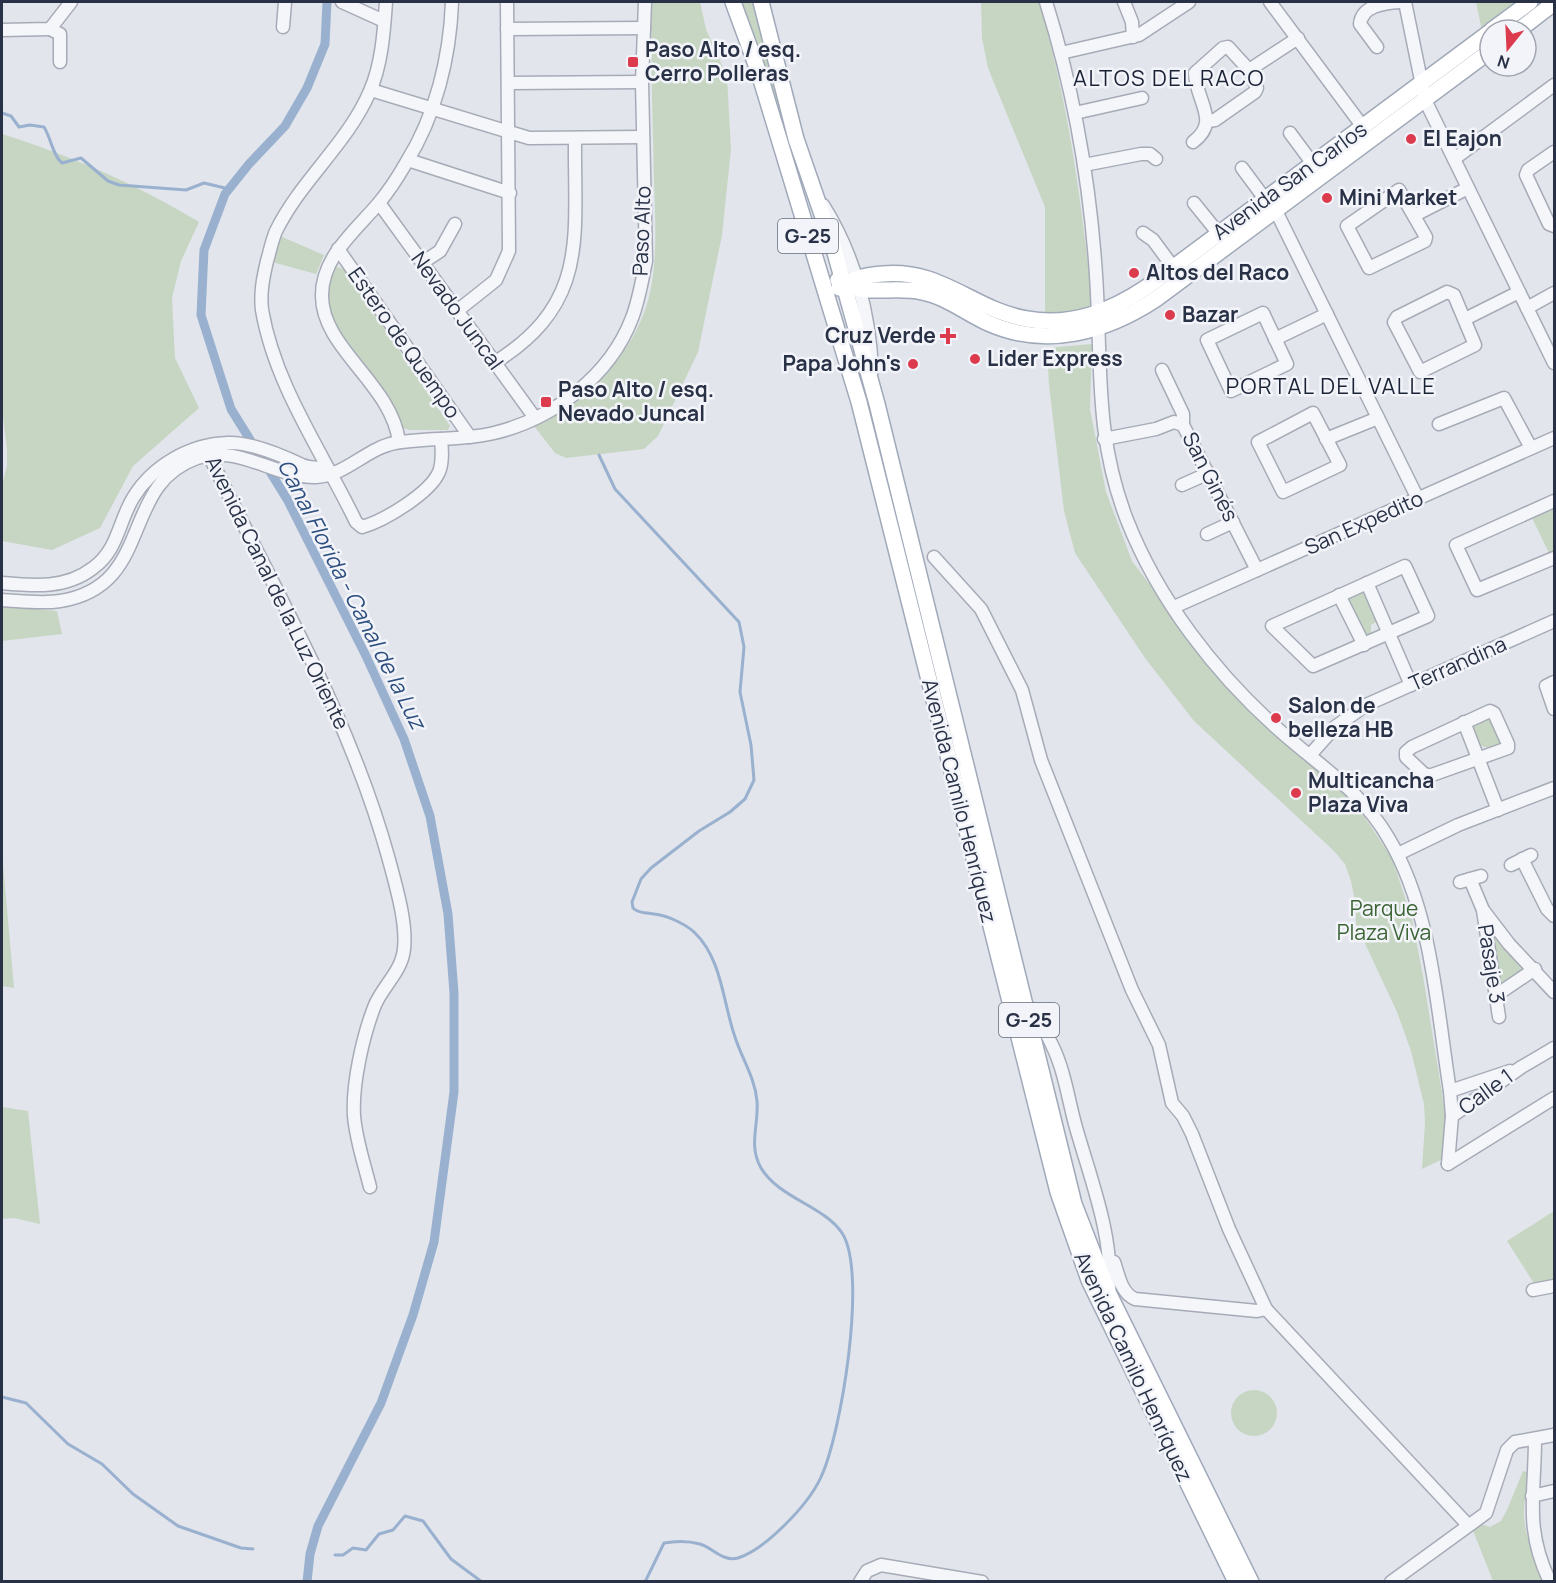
<svg xmlns="http://www.w3.org/2000/svg" width="1556" height="1583" font-family="Manrope,sans-serif">
  <style>
    .green { fill: #c6d6c2 }
    .lines { fill: none; stroke-linecap: round; stroke-linejoin: round }
    .stream { stroke: #99b1cf; stroke-width: 3 }
    .canal { stroke: #99b1cf; stroke-width: 9 }
    .minor-casing { stroke: #a6abb7; stroke-width: 15 }
    .major-casing { stroke: #a0a9b9; stroke-width: 18 }
    .minor { stroke: #f5f6f9; stroke-width: 12 }
    .major { stroke: #fff; stroke-width: 15 }
    .poi-dot { fill: #dc3b4d; stroke: #f2f4f9; stroke-width: 2 }
    .labels { text-anchor: middle; stroke-width: 5; stroke-linejoin: round; paint-order: stroke }
    .shield { fill: #f2f4f9; stroke: #656c7c; stroke-width: 1.5 }
    .shield-label { font-size: 20px; font-weight: bold; fill: #283146 }
    .poi-label { font-size: 21px; font-weight: bold; fill: #283146; stroke: #f2f4f9; text-anchor: start }
    .street-label { font-size: 21px; fill: #283146; stroke: #f2f4f9 }
    .park-label { font-size: 21px; fill: #3b6334; stroke: #f2f4f9 }
    .neighbourhood-label { font-size: 22px; letter-spacing: 1.5px; fill: #1a2236; stroke: #f2f4f9 }
    .water-label { font-size: 22px; font-style: italic; fill: #2d4e7e; stroke: #f2f4f9 }
  </style>
  <rect width="100%" height="100%" fill="#e2e5ec"/>
  <g class="green">
    <path d="M652,2h48l6,27 21,48 4,72 -9,86 -24,117 -40,84 -14,13 -78,9 -11,-5 -21,-27c53,-24 103,-75 116,-133 8,-37 5,-77 4,-114 -1,-59 -4,-118 -2,-177z"/>
    <polygon points="740,2 757,2 792,158 771,85"/>
    <path d="M981,2h58c30,101 43,204 54,309l-48,4v-108l-57,-139 -6,-30z"/>
    <polygon points="1476,2 1522,2 1482,31"/>
    <path d="M2,134c72,23 132,49 197,88l-18,39 -9,37 3,60 24,50 -66,58 -33,62 -48,22 -50,-9v-56l5,-19v-17l-5,-40z"/>
    <polygon points="280,236 324,255 316,274 272,262"/>
    <path d="M335,266l10,4 105,156 -2,4h-39l-6,-2c-16,-44 -74,-90 -76,-131 -1,-11 4,-21 8,-31z"/>
    <polygon points="1092,344 1090,409 1106,492 1132,561 1204,657 1357,806 1392,858 1412,919 1423,976 1446,1118 1445,1158 1422,1169 1425,1123 1424,1104 1411,1051 1397,1012 1356,924 1355,901 1351,881 1345,864 1334,851 1194,721 1145,658 1075,553 1064,511 1049,385 1047,348"/>
    <polygon points="1553,508 1554,556 1551,557 1532,518"/>
    <polygon points="1367,589 1381,619 1371,625 1371,634 1365,638 1345,598"/>
    <polygon points="2,606 57,611 62,634 2,641"/>
    <path d="M1493,714l13,31c-25,6 -27,3 -37,-21z"/>
    <polygon points="2,852 14,988 2,986"/>
    <polygon points="1493,927 1532,971 1495,996 1485,943"/>
    <polygon points="2,1107 28,1111 40,1224 14,1218 2,1219"/>
    <polygon points="1554,1211 1554,1281 1535,1285 1507,1241"/>
    <circle cx="1254" cy="1413" r="23"/>
    <path d="M1523,1471l4,1c3,14 -4,28 -3,42 0,23 13,46 21,67h-52l-21,-53 9,-4 9,3 11,-6 6,-11z"/>
  </g>
  <g class="lines">
    <g class="stream">
      <path d="M2,113l9,3 8,11 11,-2 14,2c7,11 9,29 18,36l19,-5 27,23 11,4 67,5 18,-7 25,6"/>
      <path d="M599,455l16,34 124,133 5,25 -4,45 11,53 3,35 -9,19 -15,13 -31,19 -48,37 -10,11 -9,23 1,6c6,6 13,4 21,6 12,1 32,10 41,19 27,26 28,70 40,104 7,22 20,41 22,64 2,24 -9,44 4,67 18,30 63,38 81,65 26,39 -1,202 -21,244 -12,27 -55,72 -83,81 -15,4 -25,-10 -38,-14 -11,-3 -25,-3 -36,-1l-19,39"/>
      <polyline points="2,1397 26,1403 68,1444 102,1464 133,1494 178,1526 241,1548 253,1549"/>
      <polyline points="335,1555 343,1555 353,1548 366,1550 379,1534 393,1530 405,1516 423,1521 451,1559 482,1582"/>
    </g>
    <polyline class="canal" points="307,1582 310,1554 318,1526 381,1403 413,1315 434,1242 454,1092 454,993 448,914 430,816 404,739 366,656 287,499 231,409 201,315 204,250 225,194 249,164 285,126 307,88 325,44 327,2"/>
    <g class="minor-casing">
      <g id="minor">
        <polyline points="342,2 384,21"/>
        <path d="M386,2c-2,28 -4,62 -16,89 -22,52 -69,89 -94,140 -4,9 -6,20 -9,30 -4,17 -7,32 -5,49 13,76 61,143 94,212l6,5c22,-6 68,-34 77,-55 4,-10 3,-22 2,-33"/>
        <path d="M1046,2c28,89 44,180 50,273 6,88 -2,160 31,245 31,79 88,153 151,209 41,37 83,61 111,110 43,72 48,171 61,252l2,25 -4,48"/>
        <polyline points="1124,2 1132,22 1133,37"/>
        <polyline points="1270,2 1363,127"/>
        <polyline points="1405,2 1425,100 1554,363"/>
        <polyline points="283,27 285,2"/>
        <polyline points="50,29 60,34 60,62"/>
        <polyline points="507,29 644,28"/>
        <polyline points="2,30 50,29 71,2"/>
        <path d="M1377,47l-17,-23c2,-18 23,-21 40,-22"/>
        <polyline points="1061,53 1139,35 1189,2"/>
        <polyline points="1249,70 1298,38"/>
        <polyline points="508,83 642,82"/>
        <polyline points="371,90 529,138 643,137"/>
        <polyline points="1075,113 1142,98"/>
        <polyline points="1290,133 1313,164"/>
        <path d="M1193,142c28,-21 3,-40 2,-69l28,-25 5,-1 21,23 8,18 -2,4 -40,28 -7,1"/>
        <polyline points="1554,152 1528,170 1526,175 1549,224 1554,226"/>
        <polyline points="1454,159 1554,85"/>
        <polyline points="408,160 510,193"/>
        <polyline points="1084,165 1141,154 1150,154 1156,159"/>
        <polyline points="1242,168 1265,199"/>
        <polygon points="1399,190 1426,237 1425,241 1369,268 1347,226"/>
        <polyline points="379,203 535,418"/>
        <polyline points="1194,203 1219,234"/>
        <path d="M823,205c31,49 47,109 49,166"/>
        <polyline points="1276,211 1418,499"/>
        <polyline points="1415,215 1468,188"/>
        <polyline points="1143,233 1153,240 1173,267"/>
        <polyline points="338,249 470,437"/>
        <polyline points="422,263 440,251 455,224"/>
        <polygon points="1447,292 1454,295 1475,345 1420,372 1394,322 1397,317"/>
        <polyline points="1527,308 1554,293"/>
        <polyline points="457,311 496,280 509,251 507,2"/>
        <polygon points="1263,313 1287,364 1231,391 1207,340"/>
        <polyline points="1465,319 1519,292"/>
        <polyline points="1275,339 1327,314"/>
        <path d="M494,363c96,-60 80,-125 81,-224"/>
        <polyline points="1162,370 1183,414 1183,425"/>
        <polygon points="1313,413 1340,465 1283,492 1258,442"/>
        <polyline points="1439,424 1504,398 1531,448"/>
        <polyline points="1104,439 1156,429 1174,422 1183,425 1257,570"/>
        <polyline points="1326,439 1378,418"/>
        <path d="M399,442c-7,-58 -78,-94 -77,-147 0,-38 33,-64 56,-91 11,-13 20,-27 28,-41 30,-48 44,-106 46,-161"/>
        <path d="M205,447c65,136 144,266 184,413 7,26 18,63 15,89 -2,22 -21,37 -29,56 -12,30 -23,79 -21,111 2,24 10,47 16,71"/>
        <polyline points="1182,485 1209,473"/>
        <polyline points="1554,501 1456,545 1477,590 1554,558"/>
        <polyline points="1207,534 1233,522"/>
        <polyline points="934,557 981,609 1022,690 1041,760 1132,990 1159,1045 1172,1103 1183,1116 1192,1134 1229,1229 1266,1309 1468,1525"/>
        <polygon points="1405,566 1428,616 1313,666 1272,626"/>
        <path d="M2,583c32,3 64,6 91,-15 25,-18 25,-45 40,-70 19,-32 57,-54 95,-55 23,-1 53,12 74,22 10,4 20,1 30,8"/>
        <polyline points="1367,583 1411,685"/>
        <polyline points="1339,595 1364,645"/>
        <path d="M2,600c19,1 39,4 58,1 95,-15 59,-116 137,-143 42,-14 78,20 119,19 29,-1 51,-29 79,-34 32,-6 67,-2 99,-10 59,-14 116,-57 138,-115 7,-18 10,-38 14,-57l-4,-179 3,-80"/>
        <polyline points="1174,607 1554,438"/>
        <polyline points="1554,682 1546,686 1554,709"/>
        <polygon points="1490,711 1494,713 1508,744 1508,748 1429,776 1423,773 1406,757 1406,752 1412,747"/>
        <polyline points="1464,722 1498,810"/>
        <polyline points="1310,755 1335,727 1366,705 1554,621"/>
        <polyline points="1398,854 1458,825 1554,788"/>
        <polyline points="1522,859 1547,909 1554,916"/>
        <polyline points="1511,865 1531,855"/>
        <polyline points="1470,879 1483,910 1509,944 1554,992"/>
        <polyline points="1460,882 1481,876"/>
        <polyline points="1483,910 1499,1017"/>
        <polyline points="1495,996 1535,969"/>
        <path d="M1025,1003c11,13 20,26 27,42 12,24 16,53 23,79 15,54 39,112 34,169"/>
        <polyline points="1450,1091 1510,1071"/>
        <polyline points="1452,1116 1520,1068 1554,1048"/>
        <polyline points="1448,1164 1554,1098"/>
        <path d="M1114,1262c5,14 7,31 21,37l122,12 9,-2"/>
        <polyline points="1533,1290 1554,1286"/>
        <path d="M1535,1439c0,56 -11,89 15,143"/>
        <polyline points="1532,1496 1554,1491"/>
        <polyline points="860,1582 867,1571 881,1565 982,1582"/>
        <polyline points="1391,1582 1486,1513 1507,1450 1515,1442 1554,1435"/>
      </g>
    </g>
    <g class="major-casing">
      <g id="major">
        <polyline points="733,2 759,73 859,402 1058,1192 1089,1280 1236,1582"/>
        <polyline points="761,2 796,139 834,249 877,404 1074,1204 1109,1294 1251,1582"/>
        <polyline points="1492,30 1530,2"/>
        <polyline points="1519,30 1554,3"/>
        <path d="M838,280c25,18 56,5 84,12 25,5 44,21 66,31 58,26 118,9 168,-24l334,-248"/>
        <path d="M839,288c13,-10 27,-13 43,-14 59,-6 91,36 145,45 45,8 84,-8 120,-32l343,-255"/>
      </g>
    </g>
    <use href="#minor" class="minor"/>
    <use href="#major" class="major"/>
  </g>
  <g class="poi-dot">
    <rect x="627" y="56" width="12" height="12" rx="3"/>
    <circle cx="1411" cy="139" r="6"/>
    <circle cx="1327" cy="198" r="6"/>
    <circle cx="1134" cy="273" r="6"/>
    <circle cx="1170" cy="315" r="6"/>
    <path d="M945 327h6v6h6v6h-6v6h-6v-6h-6v-6h6z"/>
    <circle cx="975" cy="359" r="6"/>
    <circle cx="913" cy="364" r="6"/>
    <rect x="540" y="396" width="12" height="12" rx="3"/>
    <circle cx="1276" cy="718" r="6"/>
    <circle cx="1296" cy="793" r="6"/>
  </g>
  <g class="labels">
    <g class="shield">
      <rect x="778" y="219" width="60" height="34" rx="4.5"/>
      <rect x="999" y="1003" width="60" height="34" rx="4.5"/>
    </g>
    <g class="shield-label">
      <text x="808" y="243">G-25</text>
      <text x="1029" y="1027">G-25</text>
    </g>
    <g class="poi-label">
      <text x="645" y="57">Paso Alto / esq.<tspan x="645" dy="24">Cerro Polleras</tspan></text>
      <text x="1423" y="146">El Eajon</text>
      <text x="1339" y="205">Mini Market</text>
      <text x="1146" y="280">Altos del Raco</text>
      <text x="1182" y="322">Bazar</text>
      <text x="936" y="343" text-anchor="end">Cruz Verde</text>
      <text x="987" y="366">Lider Express</text>
      <text x="901" y="371" text-anchor="end">Papa John's</text>
      <text x="558" y="397">Paso Alto / esq.<tspan x="558" dy="24">Nevado Juncal</tspan></text>
      <text x="1288" y="713">Salon de<tspan x="1288" dy="24">belleza HB</tspan></text>
      <text x="1308" y="788">Multicancha<tspan x="1308" dy="24">Plaza Viva</tspan></text>
    </g>
    <g class="street-label">
      <text transform="translate(1290 181) rotate(-36)" y="7">Avenida San Carlos</text>
      <text transform="translate(642 231) rotate(-88)" y="7">Paso Alto</text>
      <text transform="translate(457 311) rotate(54)" y="7">Nevado Juncal</text>
      <text transform="translate(404 343) rotate(55)" y="7">Estero de Quempo</text>
      <text transform="translate(1210 477) rotate(63)" y="7">San Ginés</text>
      <text transform="translate(1364 523) rotate(-24)" y="7">San Expedito</text>
      <text transform="translate(277 593) rotate(64)" y="7">Avenida Canal de la Luz Oriente</text>
      <text transform="translate(1458 664) rotate(-24)" y="7">Terrandina</text>
      <text transform="translate(959 801) rotate(76)" y="7">Avenida Camilo Henríquez</text>
      <text transform="translate(1491 964) rotate(81)" y="7">Pasaje 3</text>
      <text transform="translate(1486 1092) rotate(-36)" y="7">Calle 1</text>
      <text transform="translate(1133 1367) rotate(65)" y="7">Avenida Camilo Henríquez</text>
    </g>
    <g class="park-label">
      <text x="1384" y="916">Parque<tspan x="1384" dy="24">Plaza Viva</tspan></text>
    </g>
    <g class="neighbourhood-label">
      <text x="1169" y="86">ALTOS DEL RACO</text>
      <text x="1331" y="394">PORTAL DEL VALLE</text>
    </g>
    <g class="water-label">
      <text transform="translate(352 594) rotate(63)" y="8">Canal Florida - Canal de la Luz</text>
    </g>
  </g>
  <rect width="1556" height="1583" fill="none" stroke="#283146" stroke-width="6"/>
  <g transform="translate(1508 48) rotate(198)"><circle r="28" fill="#f2f4f9" stroke="#a1a6b1" stroke-width="1.5"/>
  <path d="M0-4.5L10 22L0 15L-10 22Z" fill="#dc3b4d"/>
  <text y="-9" font-size="16" font-weight="bold" text-anchor="middle" fill="#283146">N</text>
  </g>
</svg>
